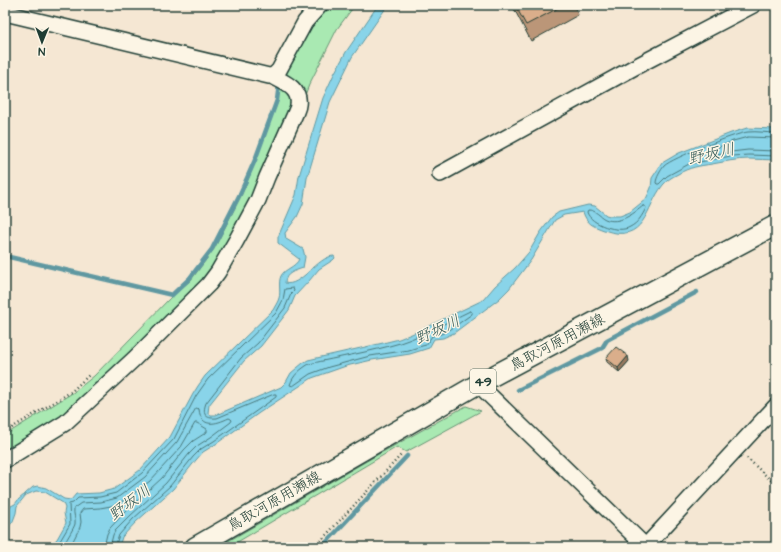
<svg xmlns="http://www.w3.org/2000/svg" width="781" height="552" font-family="'Architects Daughter','Klee One',sans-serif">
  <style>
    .green { fill: #a9e9b2; stroke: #649373 }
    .water { fill: #89d4e9; stroke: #5f98a1 }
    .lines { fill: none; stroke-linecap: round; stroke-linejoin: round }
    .shore { stroke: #49797c; stroke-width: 1 }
    .stream { stroke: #5f98a1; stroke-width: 4.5 }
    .minor-casing { stroke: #1f3d34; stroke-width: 18 }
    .major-casing { stroke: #1f3d34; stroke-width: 22 }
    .path { stroke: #1f3d34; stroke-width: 2.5; stroke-dasharray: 1 3; stroke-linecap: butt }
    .minor { stroke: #fcf5e5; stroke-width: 15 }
    .major { stroke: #fcf5e5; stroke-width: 19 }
    .wall { fill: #bb9678; stroke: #1f3d34 }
    .shaded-wall { fill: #997a61; stroke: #1f3d34 }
    .building { fill: #daae8b; stroke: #1f3d34 }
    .labels { text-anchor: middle; stroke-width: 3; stroke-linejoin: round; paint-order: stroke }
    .shield { fill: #fcf5e5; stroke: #617469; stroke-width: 1 }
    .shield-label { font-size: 14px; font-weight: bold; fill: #1f3d34 }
    .street-label { font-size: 15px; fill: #1f3d34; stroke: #fcf5e5 }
    .water-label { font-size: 16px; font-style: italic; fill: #345b58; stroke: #fcf5e5 }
  </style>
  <rect width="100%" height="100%" fill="#f5e7d3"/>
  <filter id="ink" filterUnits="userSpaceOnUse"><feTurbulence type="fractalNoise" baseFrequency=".025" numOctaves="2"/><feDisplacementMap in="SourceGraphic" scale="8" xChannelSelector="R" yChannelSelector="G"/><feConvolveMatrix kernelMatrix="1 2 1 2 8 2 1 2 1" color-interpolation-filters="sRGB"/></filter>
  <g filter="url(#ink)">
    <g class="green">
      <polygon points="324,5 355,5 337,29 309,85 301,105 279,77"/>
      <polygon points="280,84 292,91 294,111 215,270 70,414 5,454 5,435 74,392 94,376 172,296 191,280 214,249 242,194 257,158 278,101"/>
      <polygon points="466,406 481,411 406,452 397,447 229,547 218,547 377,455"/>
    </g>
    <path class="water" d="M378,5h10l-36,52 -22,45 -23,76 -4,26 -6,13 -12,16 1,6 17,10 2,8 -2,11c-8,3 -18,5 -18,15 15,5 33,-27 49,-27l1,2 -2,2 -14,9 -10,12 -14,15 -6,14 -28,36 -17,15 -35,44 -1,8 3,2h5l65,-28 5,-5 5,-9 12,-10 5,-3 75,-17 16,-4 15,-6 69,-33 12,-14 20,-18 14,-16 11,-19 12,-16 7,-5 29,-7 7,1 11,9 4,1h10l10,-4 16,-13 5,-11 1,-10 10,-15 17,-10 52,-20 16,-5 29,1v31c-9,0 -18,-1 -27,-1 -13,0 -25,3 -37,5 -13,2 -22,3 -34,10 -6,3 -11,6 -15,11 -18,22 -17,60 -59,45 -11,-4 -17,-6 -21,-18l-19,3 -9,5 -24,40 -22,29 -10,10 -45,34 -11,5 -9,1 -5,9 -19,6 -38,6 -26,6 -34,12 -53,35 -43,31 -13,8 -7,8 -23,29 -37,33 -14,15 -3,10h-71l9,-8 9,-16 -2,-10 1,-5 -2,-5 -18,-11 -9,-1 -10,4 -9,11 -1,7 -3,8 -3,4 -5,1v-17l10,-5 3,-4 15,-13 5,-1 8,2 18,11 7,1 5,-6 23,-1 15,-4 26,-19 30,-33 23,-43 5,-8 7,-10 68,-66c2,-4 5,-8 6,-12 2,-6 -1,-16 2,-22 3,-7 15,-9 18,-17l-21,-16v-6l18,-42 3,-19 24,-78 11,-24 12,-22z"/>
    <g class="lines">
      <g class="shore">
        <path d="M776,133c-9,0 -19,-2 -28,-1 -12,1 -76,26 -84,34 -3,4 -8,12 -8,17l1,1h2l8,-8 22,-12 42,-8 18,-1 27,1"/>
        <polyline points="776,138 748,137 733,141 707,152 706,154 708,155 731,152 748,150 776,151"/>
        <path d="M643,206h2l1,2c-4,8 -8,15 -16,19 -11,7 -40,-3 -43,-15l1,-2c8,0 11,6 17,9 14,6 28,-5 38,-13z"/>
        <path d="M470,311l2,1v2l-21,15 -10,5 -9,2 -6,9 -4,1 -13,4 -39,6 -41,11 -19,7 -17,12 -3,-1c3,-10 11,-16 19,-21 30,-7 61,-12 91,-21 24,-8 47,-21 70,-32z"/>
        <path d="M54,547l6,-6 10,-17 -1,-20 4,-1 5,-5 22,-1 16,-4 26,-20 32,-34 22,-43 12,-17 68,-66 7,-13 2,-11 8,-1 1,3 -3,3 -6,14 -27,35 -17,15 -35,45c-4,11 -1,16 11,15l57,-24h2v3l-62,44 -13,8 -8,8 -23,29 -37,33 -14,16 -4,12"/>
        <path d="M62,547c2,-3 12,-19 13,-23 1,-5 -2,-10 -1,-16l7,-5 20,-1 16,-4 28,-21 32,-35 19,-34 3,1c2,20 17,15 30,9l2,1 1,1 -1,2 -20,15 -14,9 -8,8 -23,29 -36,33 -15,15 -2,4 -3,12"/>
        <polyline points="70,547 80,527 81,522 80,513 83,509 100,508 111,506 121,502 129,497 150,481 181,447 195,423 197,423 207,429 207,432 193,441 184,450 162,478 125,512 110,528 107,534 104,547"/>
      </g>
      <g class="stream">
        <polyline points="5,256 172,295 189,279 212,249 240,194 255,160 277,100 279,84"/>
        <polyline points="518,390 602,348 607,340 697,292"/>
        <polyline points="322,547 407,456"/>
      </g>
      <g class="minor-casing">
        <g id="minor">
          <polyline points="5,13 269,76 274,75 279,70 305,22 320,5"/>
          <polyline points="440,174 633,68 753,5"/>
          <polyline points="478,384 646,547"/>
          <path d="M5,460l60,-37 69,-64 75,-75 9,-12 18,-31 22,-41 9,-23 28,-63c1,-3 3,-6 3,-9 3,-17 -15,-23 -26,-29"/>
          <polyline points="645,547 776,406"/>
        </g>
      </g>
      <g class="major-casing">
        <polyline id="major" points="195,547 478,384 776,225"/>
      </g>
      <g class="path">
        <polyline points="5,432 71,392 89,375"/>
        <polyline points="747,458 776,485"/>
        <polyline points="315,547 402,454"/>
      </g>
      <use href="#minor" class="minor"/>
      <use href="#major" class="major"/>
    </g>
    <g class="wall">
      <polygon points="512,5 575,5 578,15 531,41"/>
      <polygon points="606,358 629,361 619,372 607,362"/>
    </g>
    <polygon class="shaded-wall" points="628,356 629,361 619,372 618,368"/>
    <g class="building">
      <polygon points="515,5 564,5 526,25"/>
      <polygon points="616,347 628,356 618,368 606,358"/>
    </g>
  </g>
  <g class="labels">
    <rect class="shield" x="470" y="369" width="26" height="24" rx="3"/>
    <g class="shield-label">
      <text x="483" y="386">49</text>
    </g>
    <g class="street-label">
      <text transform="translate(557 342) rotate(-28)" y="5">鳥取河原用瀬線</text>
      <text transform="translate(274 501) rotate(-30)" y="5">鳥取河原用瀬線</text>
    </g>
    <g class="water-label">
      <text transform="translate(711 153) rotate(-13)" y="6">野坂川</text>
      <text transform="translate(437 329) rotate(-25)" y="6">野坂川</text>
      <text transform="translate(129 502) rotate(-37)" y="6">野坂川</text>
    </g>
  </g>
  <rect width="781" height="552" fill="none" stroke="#fcf5e5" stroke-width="20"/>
  <rect x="10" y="10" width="761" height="532" fill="none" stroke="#1f3d34" stroke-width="1.5" filter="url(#ink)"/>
  <g transform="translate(42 42) rotate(181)" stroke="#fcf5e5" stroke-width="3" paint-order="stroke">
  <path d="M0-3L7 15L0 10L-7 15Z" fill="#1f3d34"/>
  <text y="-6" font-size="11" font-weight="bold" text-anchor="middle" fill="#1f3d34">N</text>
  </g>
</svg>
